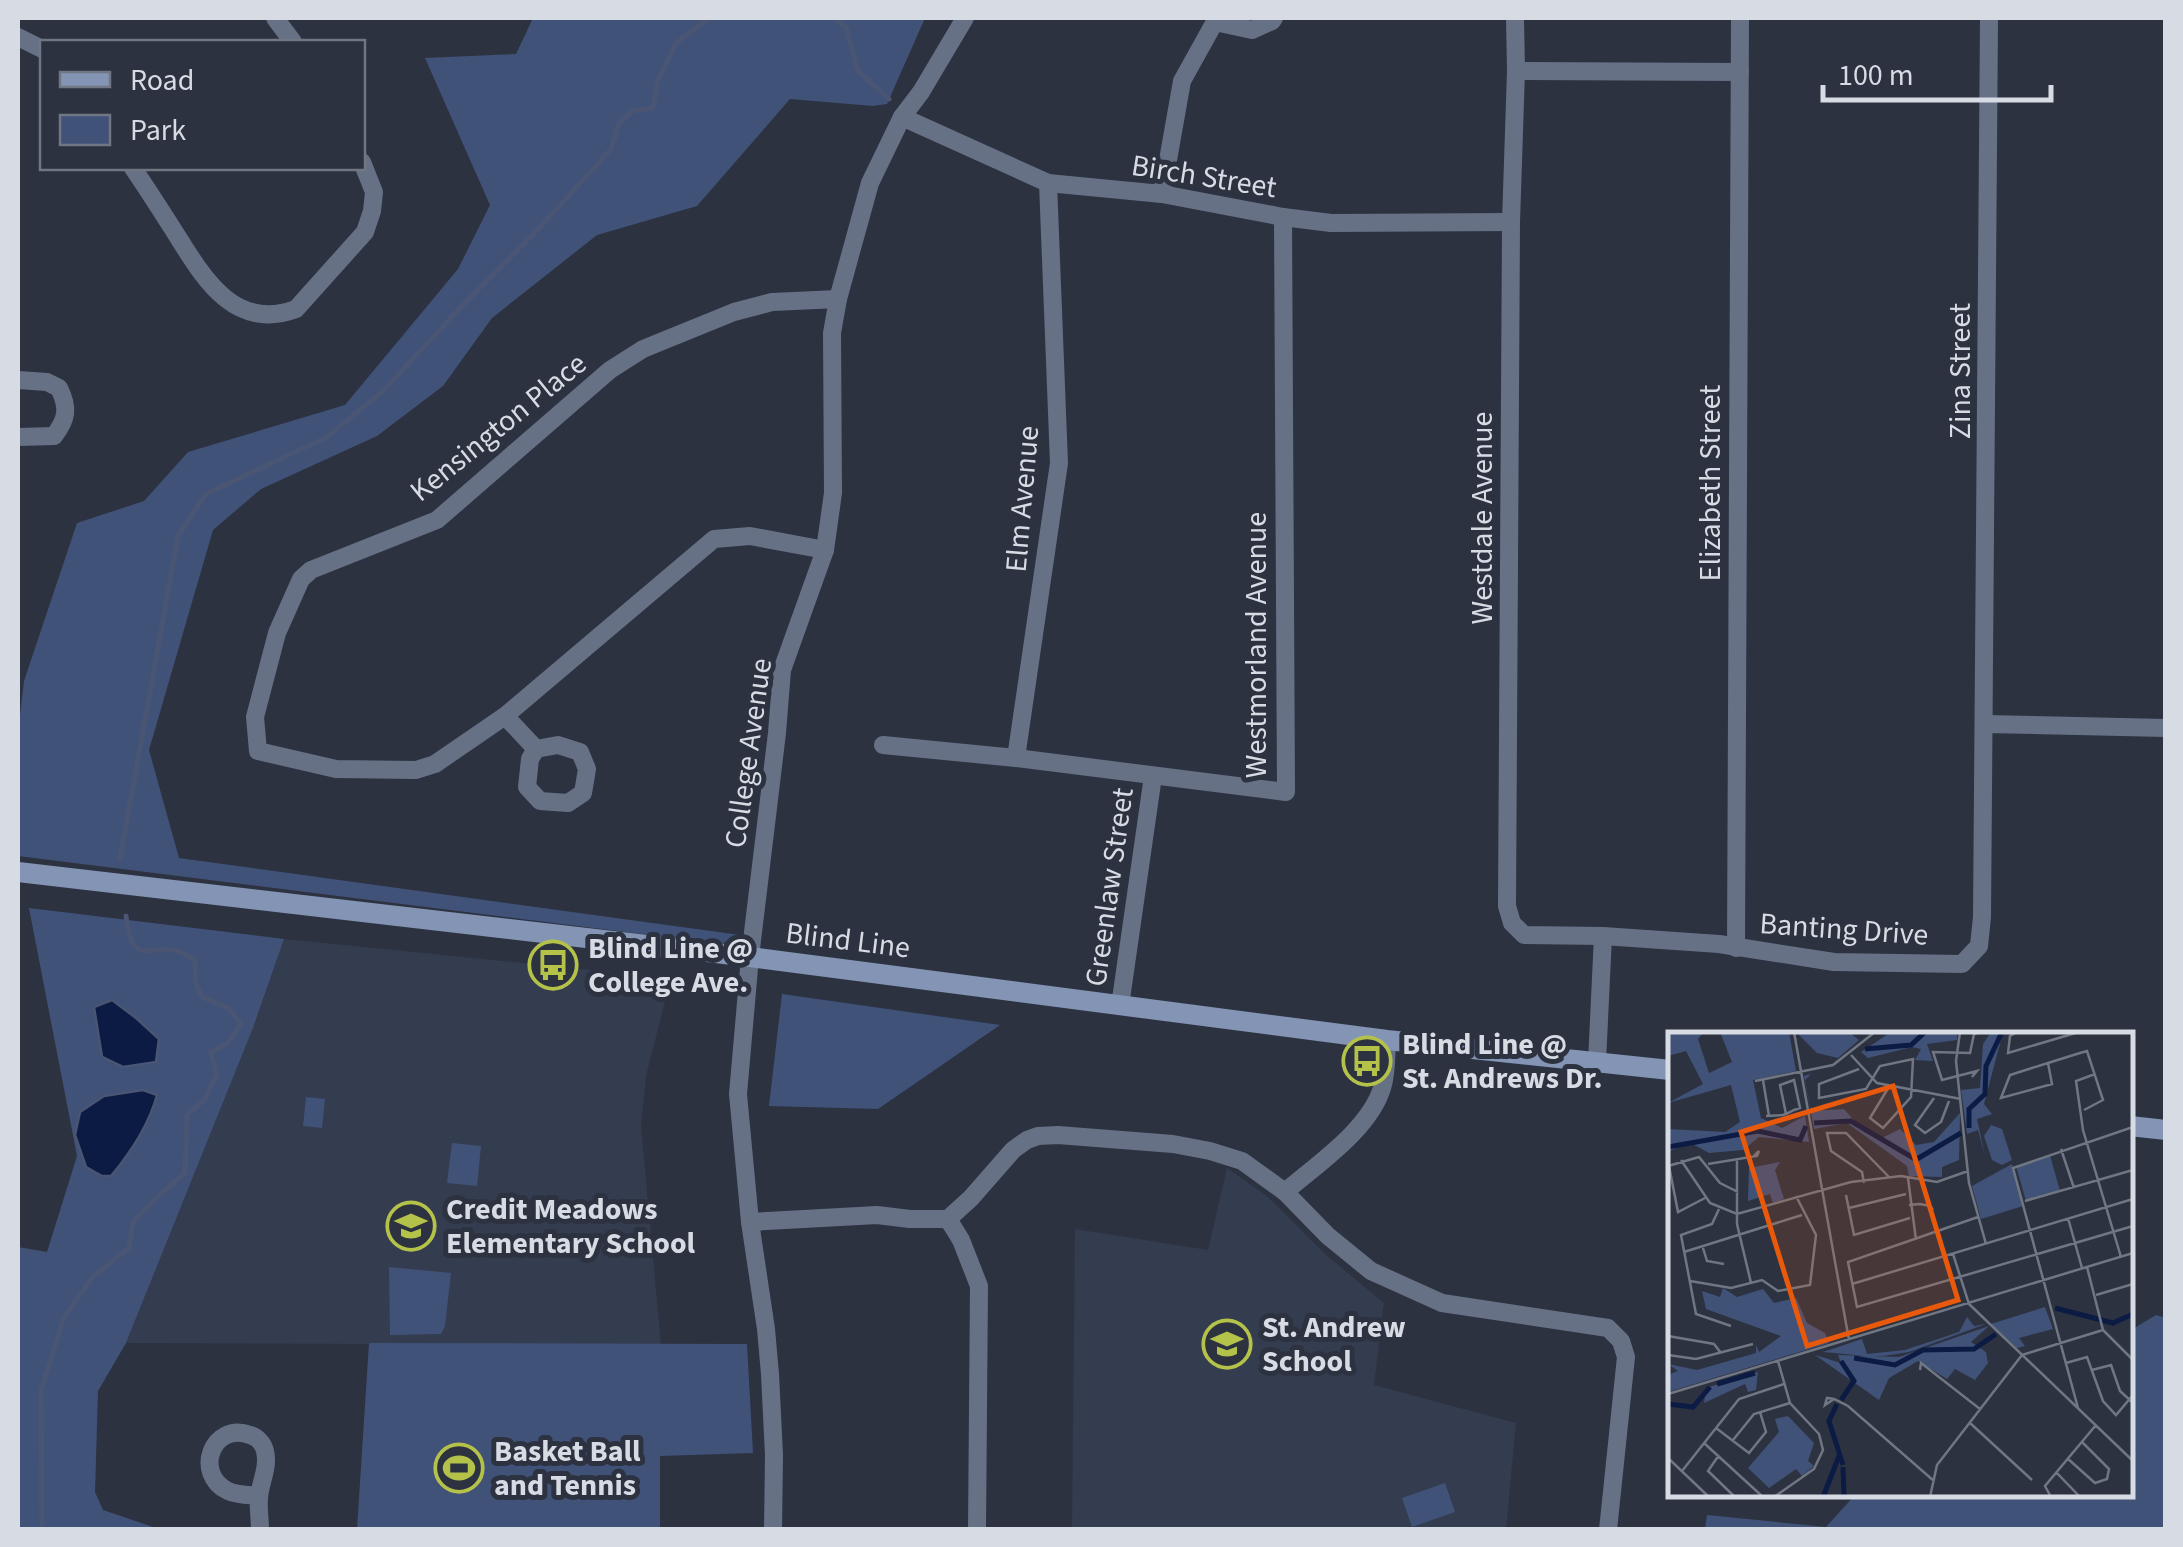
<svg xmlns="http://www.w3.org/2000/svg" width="2183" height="1547" font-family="'Source Sans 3',sans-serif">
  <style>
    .built { fill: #343c4f }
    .green { fill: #415279; fill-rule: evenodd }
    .water { fill: #0c1b43; stroke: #495573; stroke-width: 2.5 }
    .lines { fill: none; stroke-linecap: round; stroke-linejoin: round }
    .stream { stroke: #495573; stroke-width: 5 }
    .street { stroke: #677186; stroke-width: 18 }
    .secondary { stroke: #8494b5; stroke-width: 20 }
    .labels { text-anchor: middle; stroke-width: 10; stroke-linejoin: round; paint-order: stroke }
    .street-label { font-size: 30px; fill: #d7dce4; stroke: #2c3240 }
    .poi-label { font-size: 30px; font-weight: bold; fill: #d7dce4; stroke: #2c3240; text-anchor: start }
    .inset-river { fill: none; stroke: #0c1b43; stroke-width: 5 }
    .inset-road { fill: none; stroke: #707682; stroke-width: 2.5 }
    .view { fill: #e8590c; fill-opacity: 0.15; stroke: #e8590c; stroke-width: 5 }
    .inset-edge { fill: none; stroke: #d7dce4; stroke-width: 5 }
  </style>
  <rect width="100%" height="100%" fill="#2c3240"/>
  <g class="built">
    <polygon points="284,939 671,978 646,1076 641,1126 661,1345 126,1343 253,1028"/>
    <polygon points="1227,1168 1268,1197 1325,1254 1384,1303 1374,1385 1516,1423 1506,1529 1072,1530 1075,1229 1208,1250"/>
  </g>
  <g class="green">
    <polygon points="533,18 925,18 887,104 873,106 790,99 697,206 597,235 492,318 443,386 377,436 261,489 213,530 149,750 179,858 740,935 721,944 18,856 18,732 24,681 77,523 144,501 188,452 345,405 458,269 490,205 425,58 516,54"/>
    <path d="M29,908l255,31 -31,89 -127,315 -28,48 -3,101 8,18 56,19h-141v-282l29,5 30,-96zM112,1000l24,18 23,21 -3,23 -33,5 -21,-11zM143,1090l14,6 -6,19 -27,46 2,-67z"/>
    <polygon points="782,994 1000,1025 878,1109 769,1106"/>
    <polygon points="306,1097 325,1099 322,1128 303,1126"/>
    <polygon points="452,1143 481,1146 477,1186 447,1183"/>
    <polygon points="389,1267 451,1273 445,1326 441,1334 390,1335"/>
    <polygon points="2156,1315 2166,1318 2165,1529 1705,1529 1707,1515 1826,1527 1855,1495 2130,1494 2131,1330"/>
    <polygon points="369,1343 747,1344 753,1453 660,1456 660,1529 357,1529"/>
    <polygon points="1445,1483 1455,1512 1412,1527 1402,1498"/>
  </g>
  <g class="water">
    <polygon points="112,1000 136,1018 159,1039 156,1062 123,1067 102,1057 94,1007"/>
    <path d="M143,1090l14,5c-8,30 -26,57 -46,81h-9l-16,-9 -11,-32 5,-23 24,-16z"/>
  </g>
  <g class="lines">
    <g class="stream">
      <polyline points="834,18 846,27 858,71 889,99"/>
      <polyline points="120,859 178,536 206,494 327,437 383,391 460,308 543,224 612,148 618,125 632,111 653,108 657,83 676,43 709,18"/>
      <path d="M42,1530l-1,-139 23,-74 29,-40 36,-29 4,-26 24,-25 28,-24 2,-58 17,-15 13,-25 -6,-23 17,-9 13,-19 -12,-16 -27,-11 -7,-16v-20c-5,-3 -9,-7 -15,-9 -30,-11 -47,20 -54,-36"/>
    </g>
    <g class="street">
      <polyline points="275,18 293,42"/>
      <polyline points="1515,18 1516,71 1511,222 1507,906 1512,923 1524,935 1603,936 1719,944 1834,962 1962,964 1979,946 1982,917 1989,18"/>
      <polyline points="1215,22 1252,30 1272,21 1274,18"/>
      <polyline points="18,37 42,49"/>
      <polyline points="1516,71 1740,72"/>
      <polyline points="902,117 1048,183 1162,194 1283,217 1331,223 1511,222"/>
      <path d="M133,168c15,22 29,44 43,66 27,43 58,98 120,75l69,-77 7,-21 2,-19 -12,-30"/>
      <polyline points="1162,194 1182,81 1217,18"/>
      <path d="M18,380l29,2 12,6c10,20 8,31 -5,48l-36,1"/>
      <polyline points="825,550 750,536 714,539 505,716 435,764 416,770 336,769 258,751 255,717 277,633 301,579 311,570 437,520 610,370 643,349 734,312 772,302 838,299"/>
      <polyline points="505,716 536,749 558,745 580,752 587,769 583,793 568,803 540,801 527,787 530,759 536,749"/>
      <polyline points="1985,724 2166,728"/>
      <polyline points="883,745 1016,758 1286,792 1283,217"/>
      <polyline points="1016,758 1059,463 1048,183"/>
      <polyline points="1736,948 1740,18"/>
      <polyline points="1120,1006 1153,776"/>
      <polyline points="1597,1062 1603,936"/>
      <path d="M1285,1192c32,-28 84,-62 97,-104 5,-15 4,-32 5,-48"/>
      <polyline points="948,1219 961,1240 979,1286 977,1530"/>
      <polyline points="750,1222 877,1215 910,1219 948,1219 971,1198 1013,1150 1027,1140 1038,1136 1058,1135 1173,1144 1210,1151 1242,1161 1285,1192 1328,1236 1371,1271 1442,1303 1608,1328 1621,1341 1626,1357 1608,1530"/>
      <path d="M259,1496c-11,-1 -22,-1 -31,-5 -35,-17 -16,-70 22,-56 7,2 13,8 15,16 4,17 -5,31 -6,47 -1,10 1,21 1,32"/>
      <polyline points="773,1530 774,1455 770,1374 766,1329 750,1222 738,1094 750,957 777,733 782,670 825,550 833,493 832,333 838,299 870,183 902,117 921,92 965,18"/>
    </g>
    <g class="secondary">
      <polyline points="18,872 750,957 1387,1040 1670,1070"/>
      <polyline points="2130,1126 2166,1130"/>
    </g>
  </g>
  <defs>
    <g id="bus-ring" transform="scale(2.5)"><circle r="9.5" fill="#2c3240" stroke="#b5c24a" stroke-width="1.5"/><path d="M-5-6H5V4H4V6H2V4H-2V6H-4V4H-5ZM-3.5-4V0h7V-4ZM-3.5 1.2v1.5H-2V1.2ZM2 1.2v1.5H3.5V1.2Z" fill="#b5c24a"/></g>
    <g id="school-ring" transform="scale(2.5)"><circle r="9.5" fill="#2c3240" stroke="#b5c24a" stroke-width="1.5"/><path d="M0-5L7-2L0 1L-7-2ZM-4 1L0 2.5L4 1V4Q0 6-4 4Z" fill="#b5c24a"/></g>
    <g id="stadium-ring" transform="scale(2.5)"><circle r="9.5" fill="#2c3240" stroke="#b5c24a" stroke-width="1.5"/><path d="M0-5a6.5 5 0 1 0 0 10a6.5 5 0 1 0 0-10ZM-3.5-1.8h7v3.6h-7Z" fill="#b5c24a"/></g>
  </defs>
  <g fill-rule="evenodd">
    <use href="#bus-ring" x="553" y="965"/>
    <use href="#bus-ring" x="1367" y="1061"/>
    <use href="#school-ring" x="411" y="1226"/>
    <use href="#school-ring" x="1227" y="1344"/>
    <use href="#stadium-ring" x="459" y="1468"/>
  </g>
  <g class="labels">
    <g class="street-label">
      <text transform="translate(1204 176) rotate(9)" y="10">Birch Street</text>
      <text transform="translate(1960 371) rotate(-90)" y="10">Zina Street</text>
      <text transform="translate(498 427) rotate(-39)" y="10">Kensington Place</text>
      <text transform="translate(1710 483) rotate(-90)" y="10">Elizabeth Street</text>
      <text transform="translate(1022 499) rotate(-85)" y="10">Elm Avenue</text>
      <text transform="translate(1482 518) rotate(-90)" y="10">Westdale Avenue</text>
      <text transform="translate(1256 645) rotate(-90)" y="10">Westmorland Avenue</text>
      <text transform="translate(748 753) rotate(-82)" y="10">College Avenue</text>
      <text transform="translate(1109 887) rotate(-82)" y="10">Greenlaw Street</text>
      <text transform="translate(1844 929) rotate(4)" y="10">Banting Drive</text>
      <text transform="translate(848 940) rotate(7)" y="10">Blind Line</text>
    </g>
    <g class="poi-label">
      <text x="588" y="958">Blind Line @<tspan x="588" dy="34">College Ave.</tspan></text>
      <text x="1402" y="1054">Blind Line @<tspan x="1402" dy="34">St. Andrews Dr.</tspan></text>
      <text x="446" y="1219">Credit Meadows<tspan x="446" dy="34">Elementary School</tspan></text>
      <text x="1262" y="1337">St. Andrew<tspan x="1262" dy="34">School</tspan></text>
      <text x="494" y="1461">Basket Ball<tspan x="494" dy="34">and Tennis</tspan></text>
    </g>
  </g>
  <g transform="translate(1668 1032)">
    <rect width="465" height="465" fill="#2c3240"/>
    <path d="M0,0h36l-6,7 11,34 23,-11 -12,-30h69l7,39 -43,9 8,38 21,10 23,-12 4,26 -50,-5 -16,13 -34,3 -20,-11 -21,10v-23l57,3 15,-10 -9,-37 -63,18 35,-19 -17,-33 -18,5zM128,0h53l10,8 -21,18 -21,-5zM223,0h66v8l-30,4 6,17 -18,-1 6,-11 -9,-2 -44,11 -7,-6zM323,0h12l-19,72 8,10 -15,5 8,37 -7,-26 -11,4 -6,-44 19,-2 3,-44zM143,42l-6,6 6,31 33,-2 20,23 16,7 20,-10 16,16 18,-3 26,-29 -1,47 -17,7v10l-33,-1 -2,-10 -60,-43 -33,6 -10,-53zM323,93l11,4 10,31 -10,5 -10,-5 -8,-24zM382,123l10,36 -34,10 -10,-35zM112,130l-5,8 9,29 -11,4 -3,-9 -22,7 1,-33zM344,132l11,42 -42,13 -9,-33zM55,256l14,9 26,-8 11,14 22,-5 11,25 18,10 4,10 -161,49v-17l10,-4 -10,-7 29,6 59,-17v-8l3,7 22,-16 -75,-27 -4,-18 18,6zM377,275l8,22 -34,9 6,8 -8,2 -26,-24zM299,285l7,9 12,-2 -77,28 -26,4h-16l-44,-4 39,-13 5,15 38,-4 54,-18zM321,294l-18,16 15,10 2,11 -13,17 -20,-11 -8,10 -29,-18 -29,17 -10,22 -64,-45 26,8 -3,-8 61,2zM90,340l-2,18 -8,2 -3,-8 -41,19 2,-15zM120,384l26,27 -6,18 6,5 -12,10 -6,-7 -27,19 -21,-20 31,-36 -4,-13z" fill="#415279"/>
    <path class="inset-river" d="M197,17l46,-4 14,-13M146,91l37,-2 64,38M301,96v-19l16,-15 1,-28 16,-34M0,115l90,-16 42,9 6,-14M249,127l44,-26M387,276l58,15 20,-9M186,326l41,7 28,-15 51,-1 22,-15M173,329l13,20 -13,19M49,352l38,-11M0,372l25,3 17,-20M169,372l-8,17 14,44M175,435l1,30M155,465l16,-41"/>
    <path class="inset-road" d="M126,0l55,308M292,0l-4,29 13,122 17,61M349,0l-7,4 -2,17 71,-21M183,23l26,28 84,16M380,31l4,21 -51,14 9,-23 38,-12 32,-10 7,-2 16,49 -19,10M191,37l-40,15v14l47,-9 14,-23 33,-7 -2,38 -28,31 -13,-10 20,-33M427,42l-19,7 7,49 38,127M304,45l5,-6 -35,9 -9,-28 37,1 4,-19 7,-2M95,48l6,36M87,49l78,-16 42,-33M266,66l-19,27 10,8 16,-11 8,-21M98,84l17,-1 5,-2 6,-3 6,-2 -6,-28 -14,5 6,29M393,117l13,39M13,128l29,43 27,11 114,-32 50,-6 36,6 31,-11M69,128v64l14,59M40,132l49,-8 2,-5 -5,5M0,134l31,-9 21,26 18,9M1,134l9,46 27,-14M240,146l8,62M196,151l-2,-11 -31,-21 -4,-18h19l43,44M178,163l8,40 56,-17M357,169l108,-31M241,173l11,-1 10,2 3,4 -6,-5M181,176l57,-14M51,177l-7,15 -31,11 15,79 35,12M310,185l-130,45 9,45 276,-81M400,186l14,50M35,216l4,13 17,3M16,220l118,-37M285,222l16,50 164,157M419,235l16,63 30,30M22,249l41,7 31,-8 16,11 32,-6 6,-50 -20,-39M184,252l281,-85M428,263l37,-11M0,304l46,8 7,9M0,323l28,4 57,-15M354,323l81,-25M398,331l21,-6 16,44 13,14 17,-20M252,338l1,-7 59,46M424,338l19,-5 9,26 13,12M0,362l465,-141M166,367l-9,6 2,-7 7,1 14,7 86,75M410,376l-65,-240 120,-41M302,391l62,57M48,396l33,25 17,-21 -6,-20M65,408l21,-26 36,-11M36,411l59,54M51,423l-11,16 27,26M0,426l41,39M399,426l28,25 12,-4 2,-10 -28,-28M14,439l57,-72 45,-15M388,440l24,25M106,465l40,-28 9,-19 -4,-16 -29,-31 -12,-42M262,465l7,-32 85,-110M383,465l-6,-11 51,-61"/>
    <path class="view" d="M225,54l65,214 -151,46 -66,-214z"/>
    <rect width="465" height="465" class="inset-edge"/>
  </g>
  <rect width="2183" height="1547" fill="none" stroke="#d7dce4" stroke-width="40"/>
  <rect x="40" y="40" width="325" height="130" fill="#2c3240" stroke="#707682" stroke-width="2.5"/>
  <rect x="60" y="72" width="50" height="15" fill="#8494b5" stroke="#707682" stroke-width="2.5"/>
  <text x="130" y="90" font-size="30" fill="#d7dce4">Road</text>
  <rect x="60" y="115" width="50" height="30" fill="#415279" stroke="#707682" stroke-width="2.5"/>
  <text x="130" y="140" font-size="30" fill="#d7dce4">Park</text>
  <path d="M1823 85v15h228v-15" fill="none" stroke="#d7dce4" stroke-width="5"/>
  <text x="1838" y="85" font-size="30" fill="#d7dce4" stroke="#2c3240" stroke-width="8" paint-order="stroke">100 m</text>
</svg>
